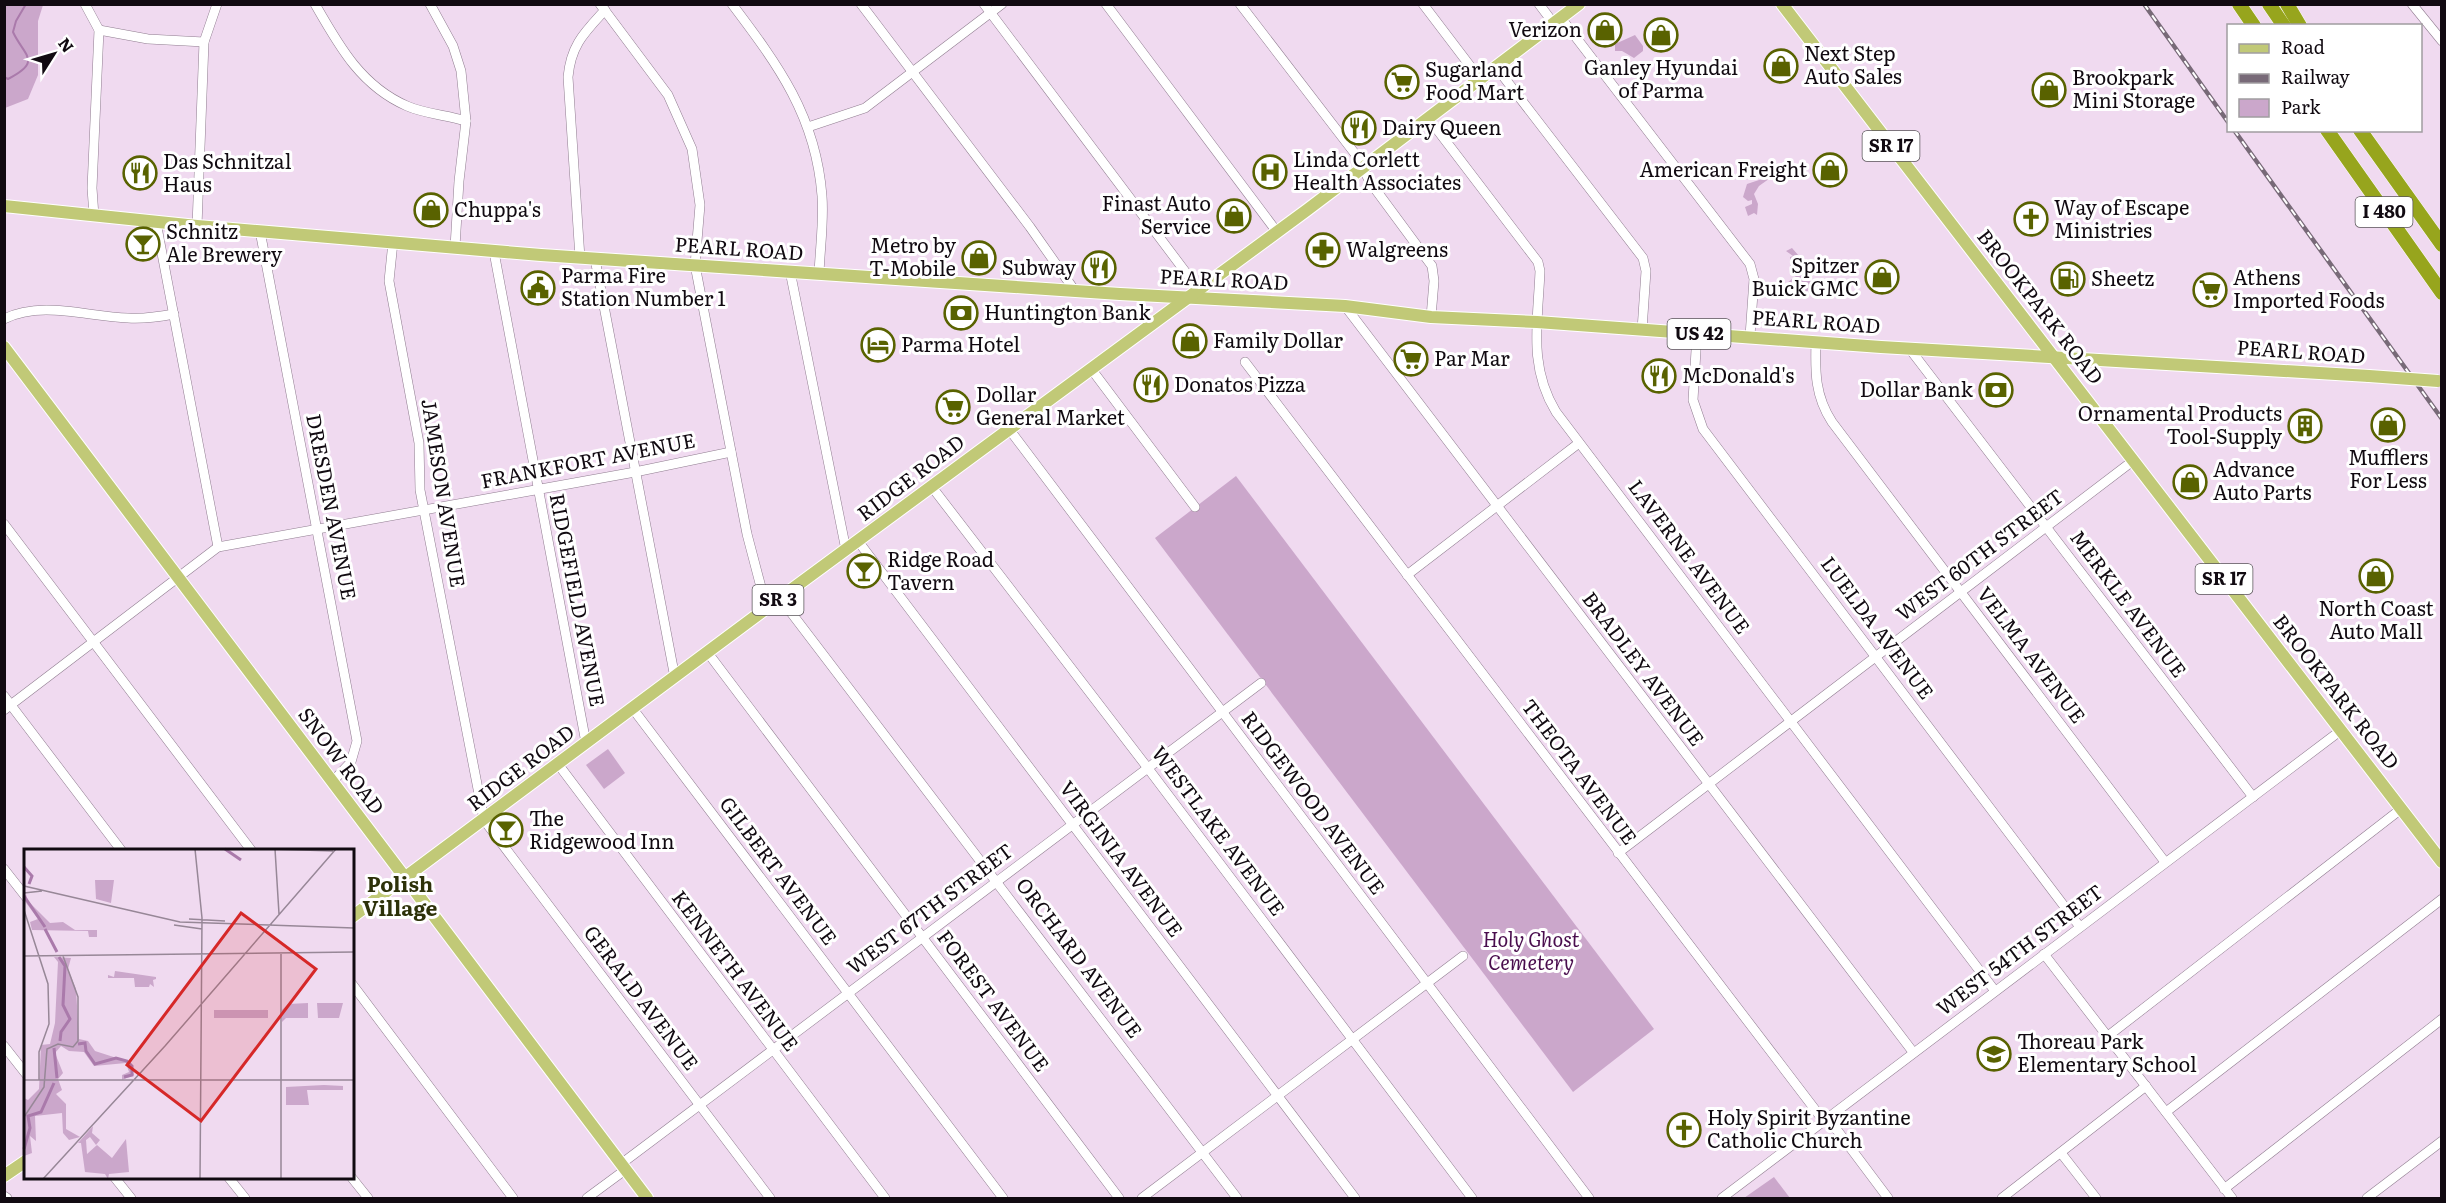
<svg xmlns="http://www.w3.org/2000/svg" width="2446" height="1203" font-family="Literata,serif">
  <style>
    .green { fill: #cba7cb }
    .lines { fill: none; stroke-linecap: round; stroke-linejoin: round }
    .stream { stroke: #aa7aab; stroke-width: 2 }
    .minor-casing { stroke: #907d90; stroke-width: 10 }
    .major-casing { stroke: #fff; stroke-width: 14 }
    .highway-casing { stroke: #fff; stroke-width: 15 }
    .minor { stroke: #fff; stroke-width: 9 }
    .major { stroke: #c1c977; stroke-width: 12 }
    .highway { stroke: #97a51d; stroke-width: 14 }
    .rail-casing { stroke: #786a78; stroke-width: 4.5 }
    .rail { stroke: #fff; stroke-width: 2; stroke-dasharray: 7; stroke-linecap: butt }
    .major-bridge-casing { stroke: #fff; stroke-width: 14; stroke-linecap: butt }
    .major-bridge { stroke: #c1c977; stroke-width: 12 }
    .labels { text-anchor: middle; stroke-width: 6; stroke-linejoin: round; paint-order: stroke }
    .shield { fill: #fff; stroke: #585458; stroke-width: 1.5 }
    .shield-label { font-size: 18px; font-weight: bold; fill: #110a11 }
    .poi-label { font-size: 20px; fill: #110a11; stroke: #fff; text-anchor: start }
    .street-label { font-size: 20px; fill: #110a11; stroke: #fff }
    .park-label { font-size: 20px; font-style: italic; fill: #490d4d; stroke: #fff }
    .neighbourhood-label { font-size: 21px; font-weight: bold; fill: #2d3109; stroke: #fff }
    .inset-river { fill: none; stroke: #aa7aab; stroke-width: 3 }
    .inset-road { fill: none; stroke: #978797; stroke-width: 1.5 }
    .view { fill: #d62828; fill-opacity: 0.15; stroke: #d62828; stroke-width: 3 }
    .inset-edge { fill: none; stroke: #110a11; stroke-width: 3 }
  </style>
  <rect width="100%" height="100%" fill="#f0daf0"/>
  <g class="green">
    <polygon points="5,4 43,5 38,21 38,75 28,99 5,108"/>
    <polygon points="1635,35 1643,46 1643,51 1634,58 1622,51 1615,51 1615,44"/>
    <polygon points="1784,163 1784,168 1759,186 1754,194 1758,204 1757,215 1754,213 1748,216 1745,207 1752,204 1752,200 1748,201 1743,197 1747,184 1762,179 1766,171"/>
    <polygon points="1792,248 1805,263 1802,267 1812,283 1807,292 1797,293 1787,283 1796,276 1797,273 1791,271 1790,257 1793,256 1786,251"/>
    <polygon points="1236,476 1654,1029 1573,1092 1155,538"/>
    <polygon points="608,749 625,773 604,789 586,765"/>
    <polygon points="1774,1177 1790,1198 1744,1198"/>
  </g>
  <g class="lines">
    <path class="stream" d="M4,77l4,2c35,-18 16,-23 5,-47l3,-11 10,-17"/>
    <g class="minor-casing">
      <g id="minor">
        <polyline points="85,4 99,30 92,188 94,216"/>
        <path d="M315,4c24,42 46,82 92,102 18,8 40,9 59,15"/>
        <polyline points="430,4 453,46 461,71 466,121 459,181 455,247"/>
        <polyline points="600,4 668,95 692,149 700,205 695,265 747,534 767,610"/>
        <path d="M732,4c46,61 84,112 90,192 2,25 -2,52 -3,78"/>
        <polyline points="861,4 1030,227 1075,291"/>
        <polyline points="984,4 1199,290"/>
        <polyline points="1106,4 1277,232"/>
        <polyline points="1240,4 1356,155 1370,182 1432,266 1434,281 1431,317"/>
        <polyline points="1423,4 1480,79"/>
        <polyline points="1539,4 1554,24"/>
        <polyline points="2412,4 2442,41"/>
        <polyline points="1561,18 1750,264 1754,279 1750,336"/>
        <polyline points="99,30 148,39 204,42"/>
        <polyline points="1496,67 1643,258 1646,271 1642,330"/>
        <path d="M1429,119l109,143 2,9c-2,51 -12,95 16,141l439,579"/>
        <polyline points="808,127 865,108 1002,4"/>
        <polyline points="156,222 218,547"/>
        <polyline points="197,226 204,42 217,4"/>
        <polyline points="260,231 357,741 351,762 332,782"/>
        <polyline points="393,242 389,281 419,443 420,490 484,820 770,1198"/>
        <polyline points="494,252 586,743"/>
        <path d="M580,258l-12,-181c3,-32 16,-44 37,-67"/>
        <polyline points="595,259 675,678"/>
        <polyline points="790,271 846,550"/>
        <polyline points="1345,306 1913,1052"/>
        <path d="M4,319c38,-19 84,-2 124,-1 15,1 30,-1 46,-4"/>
        <polyline points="1697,334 1693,400 1703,429 2080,927"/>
        <path d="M1816,342c-1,30 -1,54 16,80l333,440"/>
        <polyline points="1909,348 2253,797"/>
        <polyline points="1245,362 1823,1120 1837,1130 1888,1198"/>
        <polyline points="1092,370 1195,507"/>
        <polyline points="1009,429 1589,1198"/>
        <polyline points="932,487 1147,767 1472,1198"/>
        <polyline points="4,524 251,850"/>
        <polyline points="858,541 1355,1198"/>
        <polyline points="1407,575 1579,443"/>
        <polyline points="780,598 1237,1198"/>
        <polyline points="708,653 1119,1198"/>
        <polyline points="4,696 121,850"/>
        <polyline points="633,709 1003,1198"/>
        <polyline points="4,710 218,547 635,472 731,452"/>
        <polyline points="558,764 885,1198"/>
        <polyline points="1618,853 2134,460"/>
        <polyline points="4,869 26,897"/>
        <polyline points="2044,954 2232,1198"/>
        <polyline points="352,984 513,1198"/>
        <polyline points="2108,1036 2401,809"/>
        <polyline points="4,1046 26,1074"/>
        <polyline points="2166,1112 2442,899"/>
        <polyline points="2061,1153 2096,1198"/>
        <polyline points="621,1164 1261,683"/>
        <polyline points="115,1178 131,1198"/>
        <polyline points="229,1178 245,1198"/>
        <polyline points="352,1178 368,1198"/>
        <polyline points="2224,1189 2442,1019"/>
        <polyline points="4,1196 7,1198"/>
        <polyline points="587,1198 625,1170"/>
        <polyline points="1142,1198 1463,956"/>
        <polyline points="1722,1198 2340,731"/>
        <polyline points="2002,1198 2146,1086"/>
        <polyline points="2367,1198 2442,1141"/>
      </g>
    </g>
    <g class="major-casing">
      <g id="major">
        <polyline points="1782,4 2442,862"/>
        <polyline points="4,206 197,226 541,255 1120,294 1345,306 1431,317 1537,322 1881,347 2369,376"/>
        <polyline points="4,347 647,1198"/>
        <polyline points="352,917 780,598 1307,210 1579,4"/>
        <polyline points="4,1176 26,1161"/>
      </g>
    </g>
    <g class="highway-casing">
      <g id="highway">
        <polyline points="2239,4 2254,26"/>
        <polyline points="2269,4 2284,26"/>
        <polyline points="2287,4 2300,26"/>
        <polyline points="2327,130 2442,293"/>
        <polyline points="2360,130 2442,245"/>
      </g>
    </g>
    <use href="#minor" class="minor"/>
    <use href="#major" class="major"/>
    <use href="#highway" class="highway"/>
    <g class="rail-casing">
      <g id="rail">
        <polyline points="2144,4 2228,122"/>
        <polyline points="2234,130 2442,419"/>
      </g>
    </g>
    <use href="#rail" class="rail"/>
    <g class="major-bridge-casing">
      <polyline id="major-bridge" points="2369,376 2438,381"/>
    </g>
    <use href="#major-bridge" class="major-bridge"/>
  </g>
  <defs>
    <g id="shop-ring" transform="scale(1.725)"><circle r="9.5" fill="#fff" stroke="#596200" stroke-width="1.5"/><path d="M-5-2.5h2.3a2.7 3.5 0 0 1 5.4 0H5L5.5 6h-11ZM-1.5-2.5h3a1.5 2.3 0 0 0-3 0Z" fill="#596200"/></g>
    <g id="supermarket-ring" transform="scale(1.725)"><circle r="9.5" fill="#fff" stroke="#596200" stroke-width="1.5"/><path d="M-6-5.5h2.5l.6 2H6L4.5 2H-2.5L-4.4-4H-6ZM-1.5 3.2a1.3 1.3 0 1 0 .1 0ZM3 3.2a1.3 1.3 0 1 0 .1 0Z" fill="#596200"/></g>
    <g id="restaurant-ring" transform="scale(1.725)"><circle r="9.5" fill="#fff" stroke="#596200" stroke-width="1.5"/><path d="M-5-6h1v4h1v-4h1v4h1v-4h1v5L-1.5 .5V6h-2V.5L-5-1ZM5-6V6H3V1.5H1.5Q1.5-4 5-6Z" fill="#596200"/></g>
    <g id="hospital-ring" transform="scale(1.725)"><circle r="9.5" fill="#fff" stroke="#596200" stroke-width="1.5"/><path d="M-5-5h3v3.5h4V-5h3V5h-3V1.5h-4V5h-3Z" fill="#596200"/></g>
    <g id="church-ring" transform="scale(1.725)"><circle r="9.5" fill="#fff" stroke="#596200" stroke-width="1.5"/><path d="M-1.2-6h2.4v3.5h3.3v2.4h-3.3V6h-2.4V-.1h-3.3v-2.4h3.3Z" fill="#596200"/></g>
    <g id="bar-ring" transform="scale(1.725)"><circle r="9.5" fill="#fff" stroke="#596200" stroke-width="1.5"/><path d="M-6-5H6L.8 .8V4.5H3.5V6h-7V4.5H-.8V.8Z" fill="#596200"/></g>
    <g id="pharmacy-ring" transform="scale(1.725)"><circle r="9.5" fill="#fff" stroke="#596200" stroke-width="1.5"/><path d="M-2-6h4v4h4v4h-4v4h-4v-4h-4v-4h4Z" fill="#596200"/></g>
    <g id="fuel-ring" transform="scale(1.725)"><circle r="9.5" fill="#fff" stroke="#596200" stroke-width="1.5"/><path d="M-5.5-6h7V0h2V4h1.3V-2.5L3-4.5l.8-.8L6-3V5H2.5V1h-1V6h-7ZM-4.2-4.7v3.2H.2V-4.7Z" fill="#596200"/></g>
    <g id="civic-ring" transform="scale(1.725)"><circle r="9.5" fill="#fff" stroke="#596200" stroke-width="1.5"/><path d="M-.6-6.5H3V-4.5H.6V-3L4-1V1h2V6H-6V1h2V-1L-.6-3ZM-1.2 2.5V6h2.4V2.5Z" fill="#596200"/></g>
    <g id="bank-ring" transform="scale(1.725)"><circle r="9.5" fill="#fff" stroke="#596200" stroke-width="1.5"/><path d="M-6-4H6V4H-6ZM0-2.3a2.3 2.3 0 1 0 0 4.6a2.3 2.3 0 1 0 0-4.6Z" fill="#596200"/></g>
    <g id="hotel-ring" transform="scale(1.725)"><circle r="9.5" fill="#fff" stroke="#596200" stroke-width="1.5"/><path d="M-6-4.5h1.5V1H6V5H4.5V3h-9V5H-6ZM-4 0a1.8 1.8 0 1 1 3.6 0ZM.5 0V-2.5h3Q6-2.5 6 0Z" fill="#596200"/></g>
    <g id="building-ring" transform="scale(1.725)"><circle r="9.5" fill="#fff" stroke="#596200" stroke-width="1.5"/><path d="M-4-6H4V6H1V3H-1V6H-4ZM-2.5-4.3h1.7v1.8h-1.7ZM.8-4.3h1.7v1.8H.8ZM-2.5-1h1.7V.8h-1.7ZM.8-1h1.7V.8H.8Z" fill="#596200"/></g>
    <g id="school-ring" transform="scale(1.725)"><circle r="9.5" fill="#fff" stroke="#596200" stroke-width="1.5"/><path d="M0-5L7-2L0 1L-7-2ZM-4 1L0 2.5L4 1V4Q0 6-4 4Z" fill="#596200"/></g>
  </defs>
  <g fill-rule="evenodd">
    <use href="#shop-ring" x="1605" y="30"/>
    <use href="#shop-ring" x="1661" y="35"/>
    <use href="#shop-ring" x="1781" y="66"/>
    <use href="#supermarket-ring" x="1402" y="82"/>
    <use href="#shop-ring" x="2049" y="90"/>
    <use href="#restaurant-ring" x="1359" y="128"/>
    <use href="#shop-ring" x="1830" y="170"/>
    <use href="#hospital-ring" x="1270" y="172"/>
    <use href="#restaurant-ring" x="140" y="173"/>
    <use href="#shop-ring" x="431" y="210"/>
    <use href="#shop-ring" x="1234" y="216"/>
    <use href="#church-ring" x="2031" y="219"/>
    <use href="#bar-ring" x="143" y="244"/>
    <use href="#pharmacy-ring" x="1323" y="250"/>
    <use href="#shop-ring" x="979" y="258"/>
    <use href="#restaurant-ring" x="1099" y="268"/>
    <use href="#shop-ring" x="1882" y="277"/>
    <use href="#fuel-ring" x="2068" y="279"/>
    <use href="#civic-ring" x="538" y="288"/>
    <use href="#supermarket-ring" x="2210" y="290"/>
    <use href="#bank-ring" x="961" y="313"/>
    <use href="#shop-ring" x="1190" y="341"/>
    <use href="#hotel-ring" x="878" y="345"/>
    <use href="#supermarket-ring" x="1411" y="359"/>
    <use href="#restaurant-ring" x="1659" y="376"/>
    <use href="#restaurant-ring" x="1151" y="385"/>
    <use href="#bank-ring" x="1996" y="390"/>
    <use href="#supermarket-ring" x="953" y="407"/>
    <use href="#shop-ring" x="2388" y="425"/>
    <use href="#building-ring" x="2305" y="426"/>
    <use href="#shop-ring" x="2190" y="482"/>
    <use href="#bar-ring" x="864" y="571"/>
    <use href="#shop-ring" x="2376" y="576"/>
    <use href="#bar-ring" x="506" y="830"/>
    <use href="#school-ring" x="1994" y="1054"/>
    <use href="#church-ring" x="1684" y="1130"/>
  </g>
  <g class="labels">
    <g class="shield">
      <rect x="1862.5" y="131" width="57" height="30" rx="4.5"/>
      <rect x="2355.5" y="197" width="57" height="30" rx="4.5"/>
      <rect x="1667.5" y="319" width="63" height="30" rx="4.5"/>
      <rect x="2195.5" y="564" width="57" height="30" rx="4.5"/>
      <rect x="752.5" y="585" width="51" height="30" rx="4.5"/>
    </g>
    <g class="shield-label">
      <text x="1891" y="152">SR 17</text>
      <text x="2384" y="218">I 480</text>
      <text x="1699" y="340">US 42</text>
      <text x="2224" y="585">SR 17</text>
      <text x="778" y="606">SR 3</text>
    </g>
    <g class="poi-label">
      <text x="1582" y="37" text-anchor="end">Verizon</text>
      <text x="1804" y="61">Next Step<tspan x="1804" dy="23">Auto Sales</tspan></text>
      <text x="1661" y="75" text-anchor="middle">Ganley Hyundai<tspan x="1661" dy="23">of Parma</tspan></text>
      <text x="1425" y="77">Sugarland<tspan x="1425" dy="23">Food Mart</tspan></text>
      <text x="2072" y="85">Brookpark<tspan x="2072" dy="23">Mini Storage</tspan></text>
      <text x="1382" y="135">Dairy Queen</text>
      <text x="1293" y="167">Linda Corlett<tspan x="1293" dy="23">Health Associates</tspan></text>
      <text x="163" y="169">Das Schnitzal<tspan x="163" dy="23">Haus</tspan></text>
      <text x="1807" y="177" text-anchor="end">American Freight</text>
      <text x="1211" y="211" text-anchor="end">Finast Auto<tspan x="1211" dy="23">Service</tspan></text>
      <text x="2054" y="215">Way of Escape<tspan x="2054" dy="23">Ministries</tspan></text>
      <text x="454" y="217">Chuppa's</text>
      <text x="166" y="239">Schnitz<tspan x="166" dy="23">Ale Brewery</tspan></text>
      <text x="956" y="253" text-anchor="end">Metro by<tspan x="956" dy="23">T-Mobile</tspan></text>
      <text x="1346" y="257">Walgreens</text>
      <text x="1859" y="273" text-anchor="end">Spitzer<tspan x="1859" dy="23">Buick GMC</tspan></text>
      <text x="1076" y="275" text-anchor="end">Subway</text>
      <text x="561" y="283">Parma Fire<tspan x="561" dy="23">Station Number 1</tspan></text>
      <text x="2233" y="285">Athens<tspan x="2233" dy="23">Imported Foods</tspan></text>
      <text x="2091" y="286">Sheetz</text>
      <text x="984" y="320">Huntington Bank</text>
      <text x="1213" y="348">Family Dollar</text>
      <text x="901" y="352">Parma Hotel</text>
      <text x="1434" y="366">Par Mar</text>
      <text x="1682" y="383">McDonald's</text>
      <text x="1174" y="392">Donatos Pizza</text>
      <text x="1973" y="397" text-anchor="end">Dollar Bank</text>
      <text x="976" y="402">Dollar<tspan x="976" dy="23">General Market</tspan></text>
      <text x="2282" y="421" text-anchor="end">Ornamental Products<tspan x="2282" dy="23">Tool-Supply</tspan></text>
      <text x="2388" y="465" text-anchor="middle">Mufflers<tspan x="2388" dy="23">For Less</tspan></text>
      <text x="2213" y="477">Advance<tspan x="2213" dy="23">Auto Parts</tspan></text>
      <text x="887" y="567">Ridge Road<tspan x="887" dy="23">Tavern</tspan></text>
      <text x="2376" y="616" text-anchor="middle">North Coast<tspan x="2376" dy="23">Auto Mall</tspan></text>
      <text x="529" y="826">The<tspan x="529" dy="23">Ridgewood Inn</tspan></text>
      <text x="2017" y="1049">Thoreau Park<tspan x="2017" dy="23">Elementary School</tspan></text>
      <text x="1707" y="1125">Holy Spirit Byzantine<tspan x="1707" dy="23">Catholic Church</tspan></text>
    </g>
    <g class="street-label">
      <text transform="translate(739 249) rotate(4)" y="7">PEARL ROAD</text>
      <text transform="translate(1224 280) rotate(3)" y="7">PEARL ROAD</text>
      <text transform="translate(2040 307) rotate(52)" y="7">BROOKPARK ROAD</text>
      <text transform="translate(1816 322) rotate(4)" y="7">PEARL ROAD</text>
      <text transform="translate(2301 352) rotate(4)" y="7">PEARL ROAD</text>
      <text transform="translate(588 461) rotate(-11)" y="7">FRANKFORT AVENUE</text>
      <text transform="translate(911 478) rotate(-37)" y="7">RIDGE ROAD</text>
      <text transform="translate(443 493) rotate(81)" y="7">JAMESON AVENUE</text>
      <text transform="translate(331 507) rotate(79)" y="7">DRESDEN AVENUE</text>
      <text transform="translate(1980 555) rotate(-37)" y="7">WEST 60TH STREET</text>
      <text transform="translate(1689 557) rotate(53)" y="7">LAVERNE AVENUE</text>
      <text transform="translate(577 600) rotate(79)" y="7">RIDGEFIELD AVENUE</text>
      <text transform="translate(2128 604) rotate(53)" y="7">MERKLE AVENUE</text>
      <text transform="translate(1877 628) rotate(53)" y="7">LUELDA AVENUE</text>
      <text transform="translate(2031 655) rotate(53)" y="7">VELMA AVENUE</text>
      <text transform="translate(1643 669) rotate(53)" y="7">BRADLEY AVENUE</text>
      <text transform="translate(2336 692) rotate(52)" y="7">BROOKPARK ROAD</text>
      <text transform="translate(341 761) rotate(53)" y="7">SNOW ROAD</text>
      <text transform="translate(521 768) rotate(-37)" y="7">RIDGE ROAD</text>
      <text transform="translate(1579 772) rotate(53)" y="7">THEOTA AVENUE</text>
      <text transform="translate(1313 803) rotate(53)" y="7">RIDGEWOOD AVENUE</text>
      <text transform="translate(1218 831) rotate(53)" y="7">WESTLAKE AVENUE</text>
      <text transform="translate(1121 859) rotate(53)" y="7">VIRGINIA AVENUE</text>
      <text transform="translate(778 871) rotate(53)" y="7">GILBERT AVENUE</text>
      <text transform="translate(930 909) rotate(-37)" y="7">WEST 67TH STREET</text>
      <text transform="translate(2020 950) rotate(-37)" y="7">WEST 54TH STREET</text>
      <text transform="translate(1079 958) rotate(53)" y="7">ORCHARD AVENUE</text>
      <text transform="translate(735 971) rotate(53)" y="7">KENNETH AVENUE</text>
      <text transform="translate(641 998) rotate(53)" y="7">GERALD AVENUE</text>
      <text transform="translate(993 1001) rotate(53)" y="7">FOREST AVENUE</text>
    </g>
    <g class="park-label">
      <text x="1531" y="947">Holy Ghost<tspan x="1531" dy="23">Cemetery</tspan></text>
    </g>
    <g class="neighbourhood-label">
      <text x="400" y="892">Polish<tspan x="400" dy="24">Village</tspan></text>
    </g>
  </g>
  <g transform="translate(24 849)">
    <rect width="330" height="330" fill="#f0daf0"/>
    <path d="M71,31h19l-3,23 -15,-4zM2,45l2,7 22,22 13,-1 12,8h22v7h-8l-1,-6 -56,-1 -2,-8 8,-3 -14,-19zM30,108l17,1 -3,11 8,20 3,50 9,2 7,10 34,11 5,13 -12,5v-5l7,-3 -3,-9 -32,3 -10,-14 -15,-1 -8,-5 -6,7 8,20 -5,6 4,11 -6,4 10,10v25l14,8 -11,3 -6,-7 -1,-20 -27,3 1,25 -6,-5 2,17 -8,3v-58l4,2 11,-11 2,-44 9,-1 5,-21 3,-61zM91,122l41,6v2l-3,1 1,7 -4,-3 -1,3h-14l-1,-9h-26v-3l6,2zM284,154v15h-22l-4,4v-12l6,-6zM293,154h26l-4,15h-21zM190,161h54v8h-54zM300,236l19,1v4h-36l2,15h-23v-18zM69,277l-1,7 8,7 -4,5 -6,-8 -4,3 1,14 10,-9 15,13 14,-19 3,33 -20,2 -1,5 -3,-5 -20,-2 -4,-29h-3z" fill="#cba7cb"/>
    <path class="inset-river" d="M201,0l16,11M0,18l8,9 -3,8M0,47l21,31M21,80l12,23M35,108l6,9 -2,39 7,14 -9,13 -1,9M54,195l7,-1 1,8 9,13 21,-6 11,3 5,5v9l-8,2M30,199l3,30M0,300l6,-21 -2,-12 13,-4 13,-29"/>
    <path class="inset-road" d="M0,0h157M171,0l7,69 -2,261M247,0l62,2M251,0l4,65M0,37l156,36 174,6M0,44l18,-2M0,61l24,74 1,40 -10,28v28M165,70l36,2M150,76l28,4M0,107l330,-4M0,231h330M0,268l20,-30 3,-38 11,-5 15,3 5,-6v-44l-15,-41M19,330l122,-133 171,-197M257,330v-225"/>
    <path class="view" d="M217,64l75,56 -115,152 -74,-56z"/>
    <rect width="330" height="330" class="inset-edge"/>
  </g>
  <rect width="2446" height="1203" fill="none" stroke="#110a11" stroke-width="12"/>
  <rect x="2227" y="24" width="195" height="108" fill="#ffffff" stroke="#a09da0" stroke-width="1.5"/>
  <rect x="2239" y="44" width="30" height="9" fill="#c1c977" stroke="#a09da0" stroke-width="1.5"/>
  <text x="2281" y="54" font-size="18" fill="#110a11">Road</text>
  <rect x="2239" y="74" width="30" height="9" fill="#786a78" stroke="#a09da0" stroke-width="1.5"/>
  <text x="2281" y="84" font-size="18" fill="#110a11">Railway</text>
  <rect x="2239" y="99" width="30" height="18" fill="#cba7cb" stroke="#a09da0" stroke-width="1.5"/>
  <text x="2281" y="114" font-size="18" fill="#110a11">Park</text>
  <g transform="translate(54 54) rotate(53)" stroke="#ffffff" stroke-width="4.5" paint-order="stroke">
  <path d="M0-4.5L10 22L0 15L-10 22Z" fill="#110a11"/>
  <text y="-9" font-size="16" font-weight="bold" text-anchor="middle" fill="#110a11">N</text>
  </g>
</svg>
